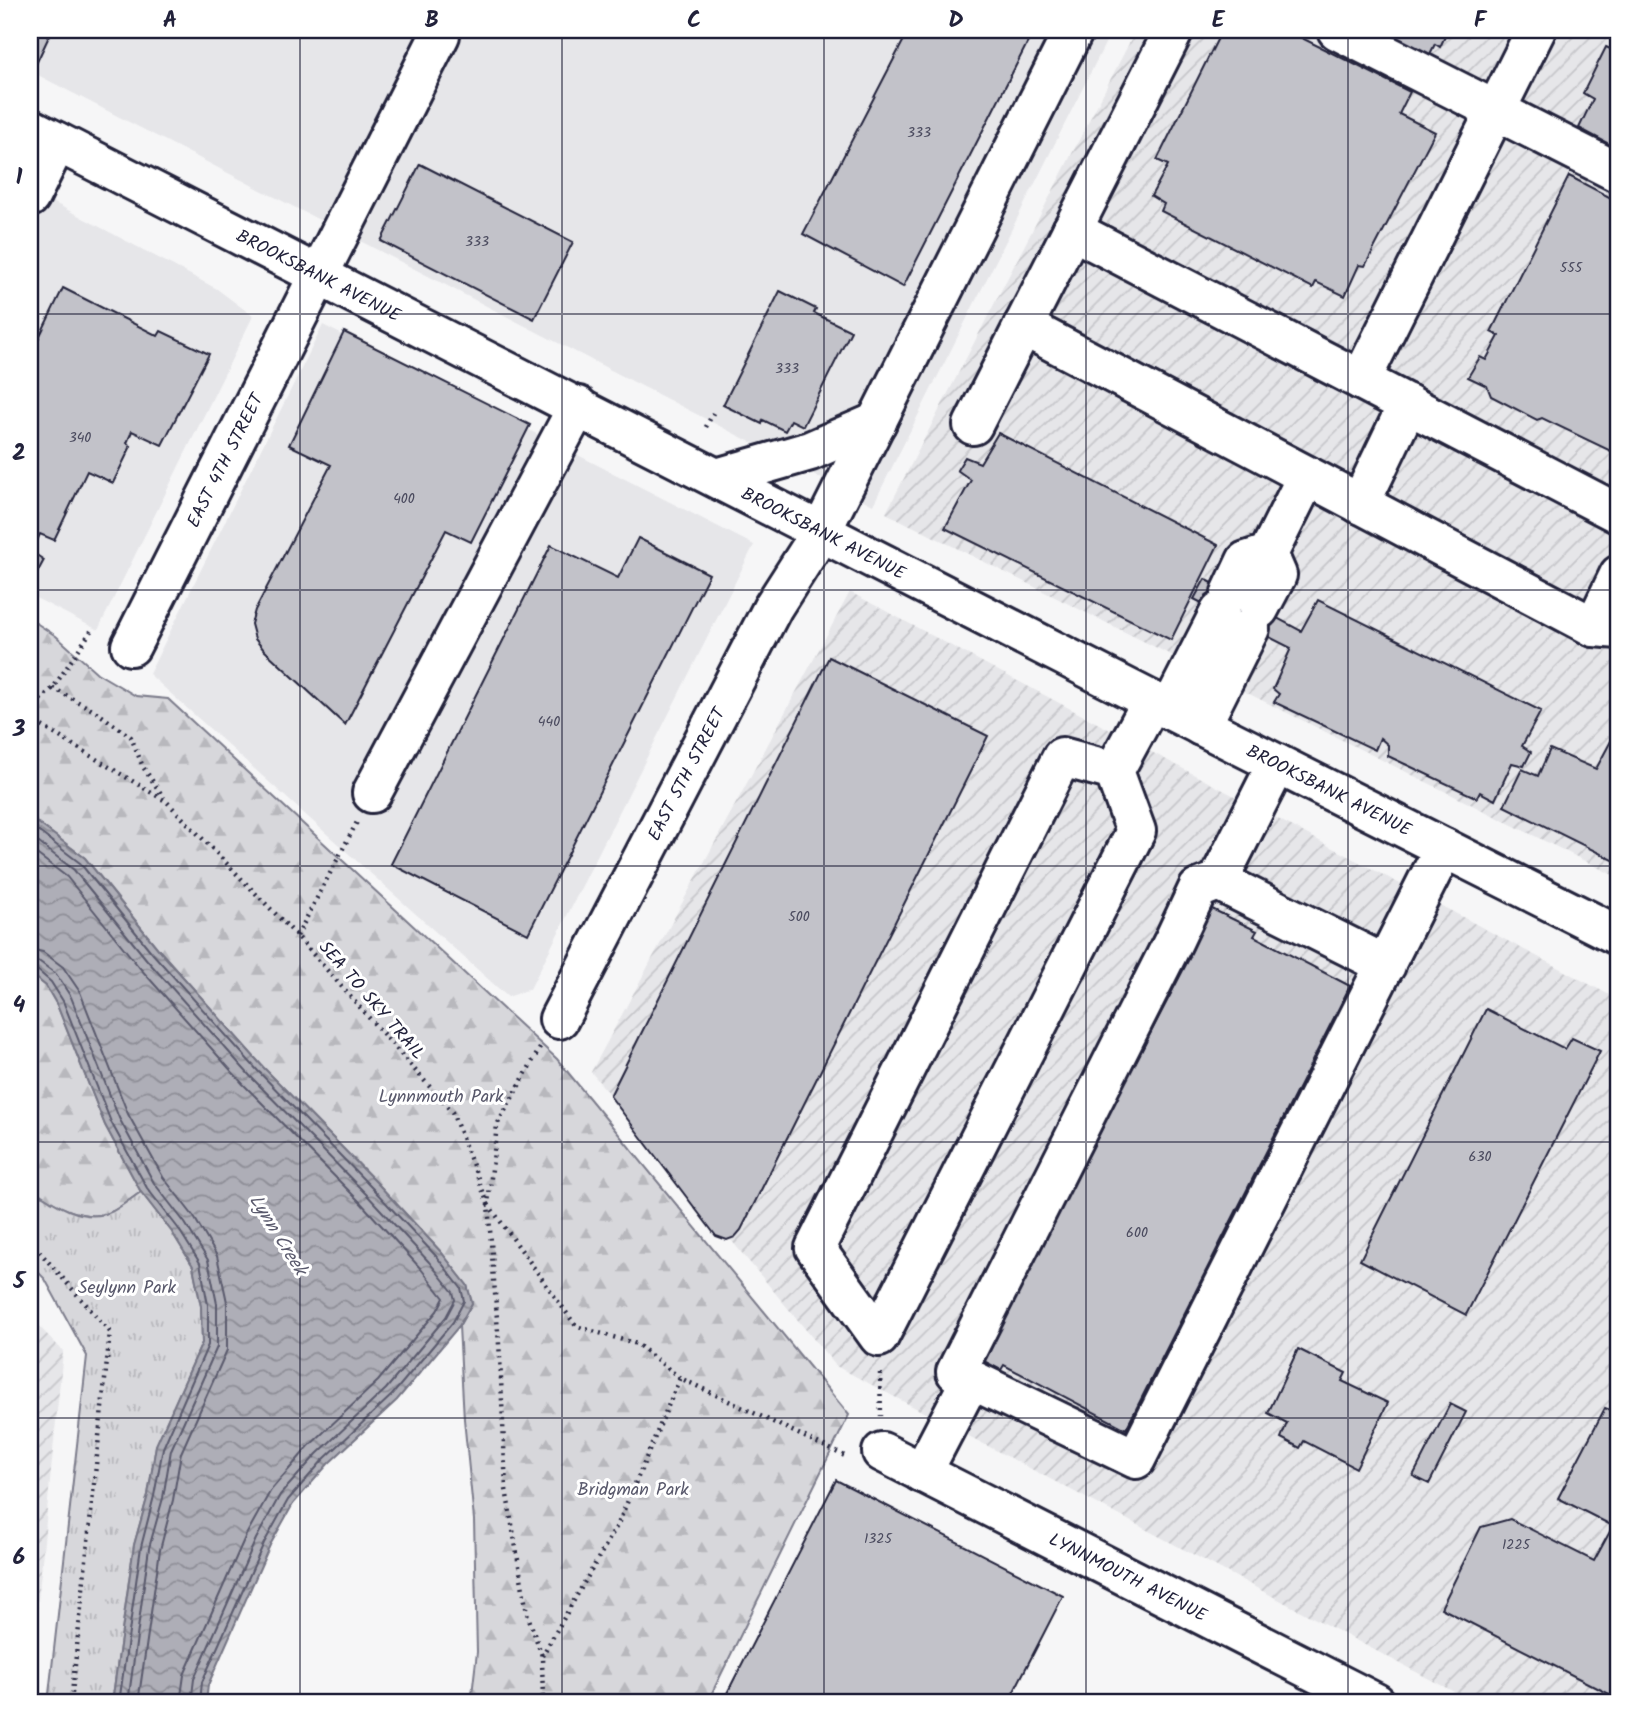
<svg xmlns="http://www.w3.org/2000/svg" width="1649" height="1733" font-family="Kalam,sans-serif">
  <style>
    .built { fill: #e6e6e9 }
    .industrial { fill: url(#industrial-furrows) }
    .forest { fill: url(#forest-firs); stroke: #7c7c8b; stroke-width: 2 }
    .park { fill: url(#park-tufts); stroke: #7c7c8b; stroke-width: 2 }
    .water { fill: url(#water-waves); stroke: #767685; stroke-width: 2 }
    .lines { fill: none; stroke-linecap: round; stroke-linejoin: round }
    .shore { stroke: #5a5a6d; stroke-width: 2 }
    .building { fill: #c2c2c9; stroke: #22223b; stroke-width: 2 }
    .minor-casing { stroke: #22223b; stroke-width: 44 }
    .major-casing { stroke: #22223b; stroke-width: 44 }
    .path { stroke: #22223b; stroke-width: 4.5; stroke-dasharray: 2 5; stroke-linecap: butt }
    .minor { stroke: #fff; stroke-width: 38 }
    .major { stroke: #fff; stroke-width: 38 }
    .grid { fill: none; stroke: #22223b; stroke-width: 2; stroke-opacity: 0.55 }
    .labels { text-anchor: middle; stroke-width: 6; stroke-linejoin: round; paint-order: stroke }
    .number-label { font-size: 14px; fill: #4a4a5e }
    .street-label { font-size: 18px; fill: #22223b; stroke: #fff }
    .park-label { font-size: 18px; fill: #58586b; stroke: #fff }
    .water-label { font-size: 19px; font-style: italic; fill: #5a5a6d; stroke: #fff }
    .neatline { fill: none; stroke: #22223b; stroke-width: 2.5 }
    .grid-label { font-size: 23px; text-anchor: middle; font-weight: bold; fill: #22223b }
  </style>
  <defs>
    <pattern id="industrial-furrows" width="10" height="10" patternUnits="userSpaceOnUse" patternTransform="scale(1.75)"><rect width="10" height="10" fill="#e6e6e9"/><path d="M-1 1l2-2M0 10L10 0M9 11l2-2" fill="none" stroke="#c5c5c9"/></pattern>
    <pattern id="forest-firs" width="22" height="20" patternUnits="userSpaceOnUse" patternTransform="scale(1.75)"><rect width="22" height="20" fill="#d7d7db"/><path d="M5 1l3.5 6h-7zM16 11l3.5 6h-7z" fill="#b8b8bd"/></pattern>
    <pattern id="park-tufts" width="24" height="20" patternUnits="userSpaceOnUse" patternTransform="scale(1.75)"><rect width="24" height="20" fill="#d7d7db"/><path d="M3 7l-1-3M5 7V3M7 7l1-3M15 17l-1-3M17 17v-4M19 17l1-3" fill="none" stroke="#b8b8bd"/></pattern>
    <pattern id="water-waves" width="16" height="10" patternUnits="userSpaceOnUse" patternTransform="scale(1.75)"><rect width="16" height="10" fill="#aeaeb7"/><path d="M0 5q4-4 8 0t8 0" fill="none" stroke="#8d8d96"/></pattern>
  </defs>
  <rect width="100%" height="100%" fill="#f6f6f7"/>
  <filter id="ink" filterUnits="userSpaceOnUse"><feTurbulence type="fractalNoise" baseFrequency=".0143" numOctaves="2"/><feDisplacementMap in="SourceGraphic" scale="14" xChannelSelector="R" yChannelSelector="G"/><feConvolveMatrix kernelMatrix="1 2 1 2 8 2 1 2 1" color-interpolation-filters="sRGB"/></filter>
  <g filter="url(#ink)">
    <g class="built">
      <polygon points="30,30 1112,30 873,505 30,71"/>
      <polygon points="30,190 217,289 253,316 98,630 30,595"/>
      <polygon points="323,325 754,545 530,989 508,997 149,674"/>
    </g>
    <g class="industrial">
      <polygon points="1136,30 1619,30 1619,878 886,513"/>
      <polygon points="850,592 1619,1000 1619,1703 1475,1703 836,1366 591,1072"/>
      <polygon points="30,1317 63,1351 30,1681"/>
    </g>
    <g class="forest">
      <polygon points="30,619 56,636 97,673 136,696 168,699 557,1059 849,1415 707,1703 471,1703 477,1652 474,1520 464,1419 459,1326 472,1303 467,1285 441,1252 378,1184 263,1067 159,950 85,858 30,817"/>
      <path d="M30,973l16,13 11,19 48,120 36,67c-9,6 -19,14 -28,19 -29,14 -61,-8 -83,-24z"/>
    </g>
    <path class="park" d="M30,1187c22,16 54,38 83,24 9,-5 19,-13 28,-19l31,40 21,34 8,40 1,37 -46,103 -8,49 -14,50 -22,158h-64l39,-347 -42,-77 -15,-15z"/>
    <polygon class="water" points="30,817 85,858 159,950 263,1067 378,1184 441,1252 467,1285 472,1303 459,1326 397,1400 328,1464 293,1504 270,1545 208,1685 206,1703 112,1703 134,1545 148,1495 156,1445 202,1343 201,1306 193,1266 172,1232 141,1192 105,1125 57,1005 46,986 30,973"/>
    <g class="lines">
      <g class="shore">
        <polyline points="30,825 80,863 153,954 258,1071 373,1189 436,1256 461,1288 464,1301 453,1322 392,1395 323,1460 288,1500 264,1543 202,1682 200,1703"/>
        <polyline points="30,836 74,870 147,960 251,1077 367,1195 429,1262 453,1292 455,1300 446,1317 386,1389 317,1454 280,1495 256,1539 194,1679 191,1703"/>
        <polyline points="30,849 67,877 139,967 243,1084 360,1202 421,1269 444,1298 437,1311 378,1381 309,1446 271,1490 246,1535 184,1675 180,1703"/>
        <polyline points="30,949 43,952 63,967 80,992 128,1114 163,1177 194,1217 217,1256 227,1302 227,1350 181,1453 173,1500 160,1550 138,1703"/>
        <polyline points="30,960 40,962 56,974 71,997 119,1118 154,1183 185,1223 208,1260 217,1304 217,1347 171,1450 163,1498 149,1548 128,1703"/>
        <polyline points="30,968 36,969 51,982 63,1001 111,1122 147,1188 178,1228 200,1263 208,1305 208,1345 163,1448 154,1496 141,1547 119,1703"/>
      </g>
    </g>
    <g class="building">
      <polygon points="30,30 52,30 35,66 30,63"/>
      <polygon points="909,30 1034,30 903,287 803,234"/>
      <polygon points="1222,30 1286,30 1410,92 1399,114 1435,132 1365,266 1359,265 1345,296 1316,282 1313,288 1161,211 1164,204 1151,196 1168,165 1157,160"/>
      <polygon points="1357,30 1448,30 1440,47 1435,44 1429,56"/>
      <polygon points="1606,47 1617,52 1619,47 1619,159 1606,152 1609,144 1579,128 1593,99 1583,93"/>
      <polygon points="420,164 573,242 534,319 381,241"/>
      <polygon points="1569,176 1619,202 1619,455 1542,418 1537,420 1491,396 1487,386 1468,377 1480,357 1486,360 1499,336 1491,332"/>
      <polygon points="63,288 158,336 161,331 209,354 162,445 132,431 127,443 131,446 113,483 87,471 54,540 40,534 32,552 44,560 30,586 30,356"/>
      <polygon points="780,291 816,309 814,313 851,331 803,426 791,420 785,431 763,420 762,424 723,405"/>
      <polygon points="344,332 530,425 471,542 446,530 345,725 264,650 255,639 251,624 255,610 331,465 289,445"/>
      <polygon points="998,433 1218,545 1171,640 945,528 971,480 957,470 965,457 980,463"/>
      <polygon points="638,538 709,574 528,934 391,864 551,545 618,578"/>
      <polygon points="1205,579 1301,631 1318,600 1541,711 1522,746 1531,752 1524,766 1512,763 1495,800 1480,792 1477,798 1388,756 1388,745 1380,738 1375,750 1274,702 1279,694 1273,689 1291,648 1194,599"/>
      <polygon points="829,657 988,736 741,1230 735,1237 727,1240 716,1236 610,1096"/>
      <polygon points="1619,726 1619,863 1504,806 1522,769 1538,776 1550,749 1596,769"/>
      <polygon points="1210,908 1257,931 1254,936 1350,986 1126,1429 1004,1365 1001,1370 978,1358 993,1338 1102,1128 1097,1126 1109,1101 1114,1103 1190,957 1185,956"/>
      <polygon points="1486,1009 1565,1049 1572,1038 1600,1051 1466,1315 1360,1260"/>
      <polygon points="1298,1349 1346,1373 1342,1381 1388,1403 1356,1468 1304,1441 1300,1448 1281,1438 1287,1423 1268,1413"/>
      <polygon points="1450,1404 1466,1412 1429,1484 1413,1476"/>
      <polygon points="1605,1408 1619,1414 1619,1699 1441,1608 1481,1527 1510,1519 1594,1561 1613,1526 1558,1498"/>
      <polygon points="836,1480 1063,1596 1008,1703 722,1703"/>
    </g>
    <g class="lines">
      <g class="minor-casing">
        <g id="minor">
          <polyline points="1337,30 1619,173"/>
          <polyline points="30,197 57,142"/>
          <polyline points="1072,230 1619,514"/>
          <polyline points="1023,326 1594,627 1619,629"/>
          <polyline points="1361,380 1536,30"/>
          <polyline points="973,425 1174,30"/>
          <polyline points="1360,504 1408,404"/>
          <polyline points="1231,593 1246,561 1268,554 1307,476"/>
          <polyline points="1259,609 1277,575 1268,554"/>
          <polyline points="1594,627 1619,575"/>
          <path id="s1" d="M131,646l309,-611"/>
          <polyline points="1170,710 1220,612"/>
          <polyline points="1201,726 1250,628"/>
          <polyline points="1277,764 1218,881 1198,889 1173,942 956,1372 1136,1459 1444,848"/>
          <polyline points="1114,771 1136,831 879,1337 815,1248 1062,757 1114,771 1152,701"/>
          <polyline points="372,793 578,406"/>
          <polyline points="1218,881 1386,965"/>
          <path id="s2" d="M559,1019l214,-412 48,-75 253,-502"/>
          <path id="s3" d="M882,1452l494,251"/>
          <polyline points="922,1473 971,1379"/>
        </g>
      </g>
      <g class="major-casing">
        <g id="major">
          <path id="s4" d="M30,128l1140,582 449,226"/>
          <polyline points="717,478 810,451 877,422"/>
        </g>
      </g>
      <g class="path">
        <polyline points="706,427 713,413"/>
        <polyline points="53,688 98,713 131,737 143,767 164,798"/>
        <polyline points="30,709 53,688 91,631"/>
        <polyline points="30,719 167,802 297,936 452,1112 488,1204 500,1357 506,1489 527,1613 542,1656 543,1703"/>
        <polyline points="297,936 357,822"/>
        <polyline points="540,1048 497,1125 488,1204 576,1326 637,1344 680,1378 847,1457"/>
        <polyline points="30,1241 110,1332 71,1703"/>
        <polyline points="880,1373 881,1416"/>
        <polyline points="542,1656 618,1524 680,1378"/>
      </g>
      <use href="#minor" class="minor"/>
      <use href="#major" class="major"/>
    </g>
  </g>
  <path class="grid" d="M300,30v1673M562,30v1673M824,30v1673M1086,30v1673M1348,30v1673M30,314h1589M30,590h1589M30,866h1589M30,1142h1589M30,1418h1589"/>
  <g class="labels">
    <g class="number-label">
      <text x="919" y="137">333</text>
      <text x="477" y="246">333</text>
      <text x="1571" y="272">555</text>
      <text x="787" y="373">333</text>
      <text x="80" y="442">340</text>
      <text x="404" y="503">400</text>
      <text x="549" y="726">440</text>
      <text x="799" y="921">500</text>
      <text x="1480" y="1161">630</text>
      <text x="1137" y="1237">600</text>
      <text x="878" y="1543">1325</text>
      <text x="1516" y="1549">1225</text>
    </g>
    <g class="street-label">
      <text dy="6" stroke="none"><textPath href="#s4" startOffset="324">BROOKSBANK AVENUE</textPath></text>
      <text dy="6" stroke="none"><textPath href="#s1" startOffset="208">EAST 4TH STREET</textPath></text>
      <text dy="6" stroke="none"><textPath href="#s4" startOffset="891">BROOKSBANK AVENUE</textPath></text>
      <text dy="6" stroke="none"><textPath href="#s2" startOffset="276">EAST 5TH STREET</textPath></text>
      <text dy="6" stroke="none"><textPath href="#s4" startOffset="1458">BROOKSBANK AVENUE</textPath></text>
      <text transform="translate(372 1000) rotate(49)" y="6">SEA TO SKY TRAIL</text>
      <text dy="6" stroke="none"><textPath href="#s3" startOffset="276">LYNNMOUTH AVENUE</textPath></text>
    </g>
    <g class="park-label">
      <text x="441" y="1102">Lynnmouth Park</text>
      <text x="127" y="1293">Seylynn Park</text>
      <text x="633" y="1495">Bridgman Park</text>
    </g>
    <g class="water-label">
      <text transform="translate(279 1234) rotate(58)" y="7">Lynn Creek</text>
    </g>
  </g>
  <rect width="1649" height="1733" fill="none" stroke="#fff" stroke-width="77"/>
  <rect x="38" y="38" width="1572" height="1656" class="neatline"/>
  <g class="grid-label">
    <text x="170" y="27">A</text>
    <text x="432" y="27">B</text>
    <text x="694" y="27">C</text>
    <text x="956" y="27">D</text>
    <text x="1218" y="27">E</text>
    <text x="1480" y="27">F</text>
    <text x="19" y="184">1</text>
    <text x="19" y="460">2</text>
    <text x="19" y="736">3</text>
    <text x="19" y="1012">4</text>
    <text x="19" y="1288">5</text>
    <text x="19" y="1564">6</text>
  </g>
</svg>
